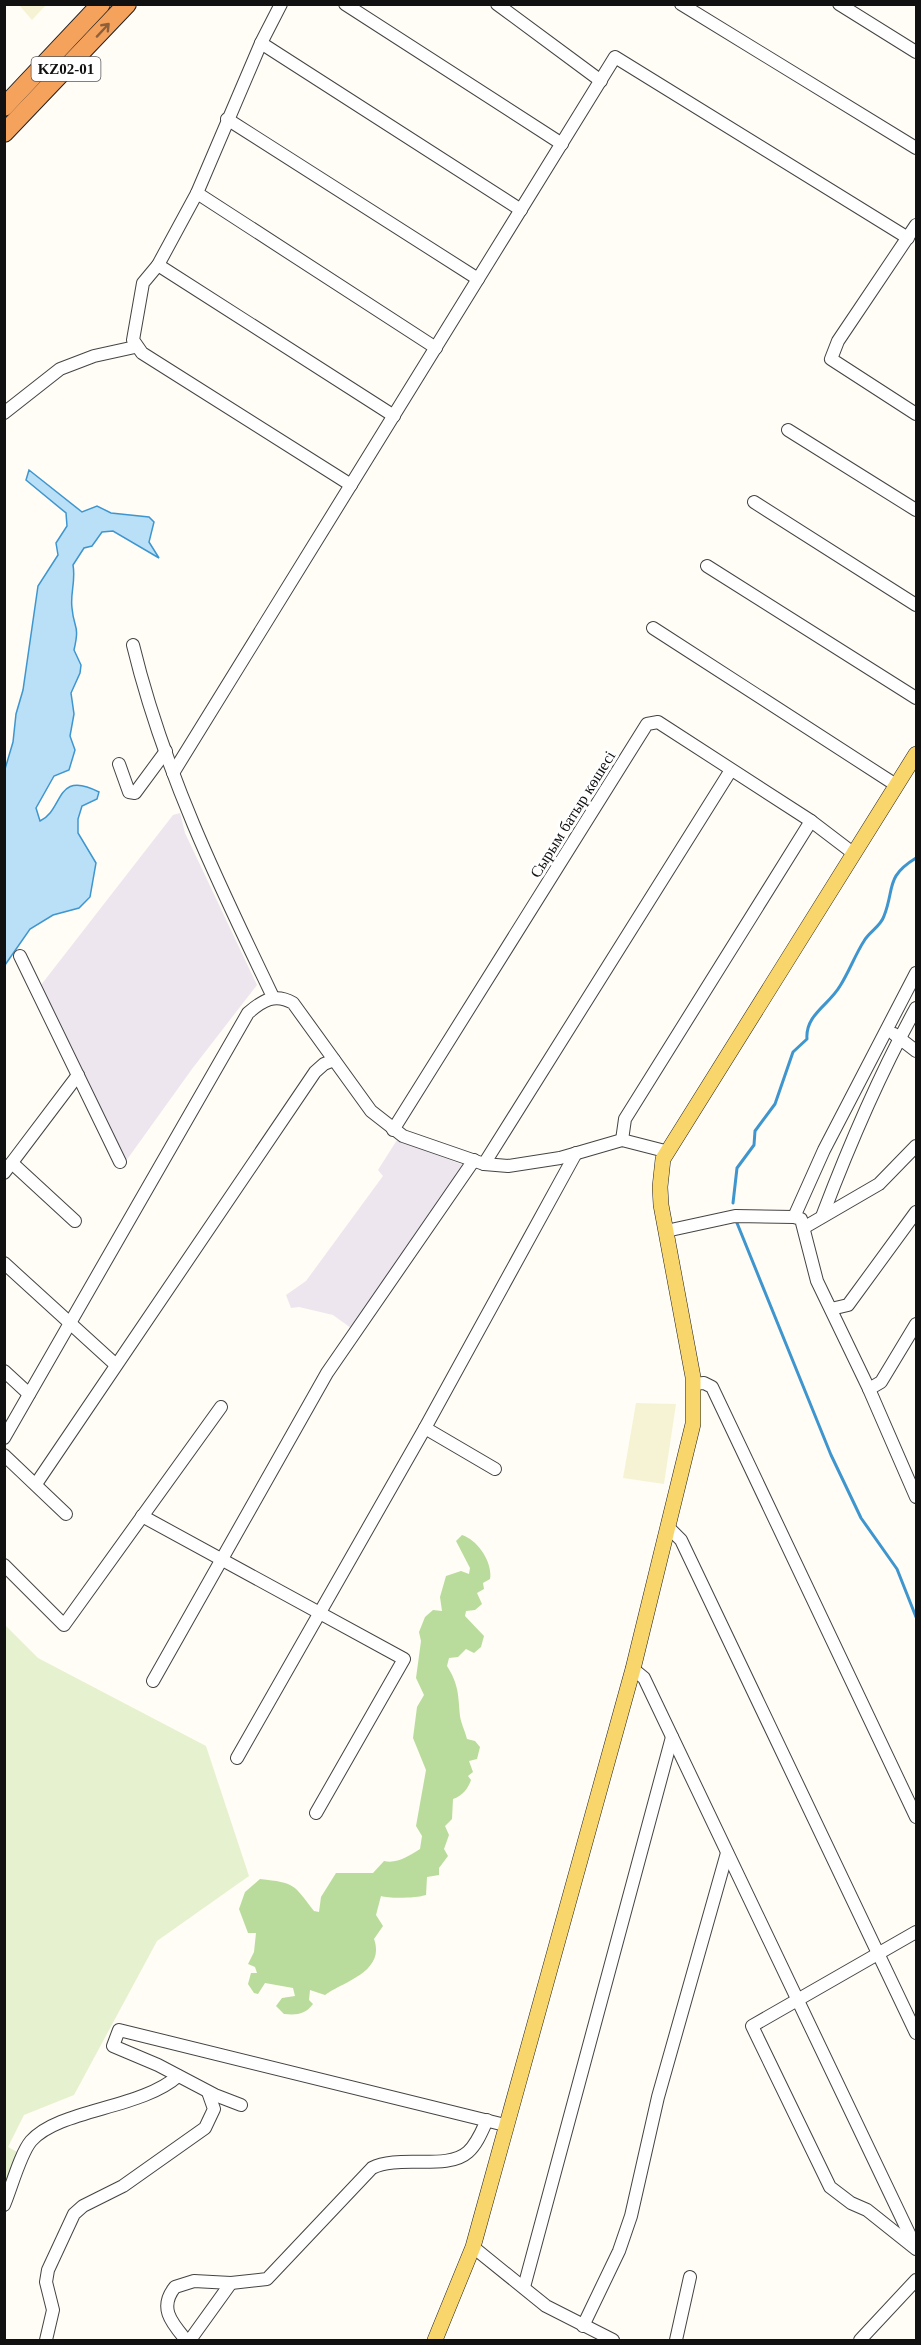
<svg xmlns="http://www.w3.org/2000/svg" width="921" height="2345" font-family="Georgia,serif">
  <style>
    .industrial { fill: #eee6ef }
    .farmland { fill: #f6f3d4 }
    .forest { fill: #b9dc9c }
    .pitch { fill: #e6f2cf }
    .water { fill: #b9e0f7; stroke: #3f96cf; stroke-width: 1.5 }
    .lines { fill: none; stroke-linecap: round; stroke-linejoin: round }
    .stream { stroke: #3f96cf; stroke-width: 3 }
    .minor-casing { stroke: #444; stroke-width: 14 }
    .major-casing { stroke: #222; stroke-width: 16 }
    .highway-casing { stroke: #222; stroke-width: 20 }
    .minor { stroke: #fff; stroke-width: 12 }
    .major { stroke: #f9d66b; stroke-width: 15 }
    .highway { stroke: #f5a25d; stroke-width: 18 }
    .oneway { stroke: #8e613b }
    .labels { text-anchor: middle; stroke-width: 6; stroke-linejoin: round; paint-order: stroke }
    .shield { fill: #fff; stroke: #585858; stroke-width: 1.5 }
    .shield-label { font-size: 15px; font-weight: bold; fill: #111 }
    .street-label { font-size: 16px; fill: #111; stroke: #fff }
  </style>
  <rect width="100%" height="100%" fill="#fffdf5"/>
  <g class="industrial">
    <polygon points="180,813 185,833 257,985 192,1069 126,1161 41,985 173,815"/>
    <polygon points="397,1140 466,1166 351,1328 333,1315 299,1307 291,1308 286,1295 306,1281 383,1176 378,1170"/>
  </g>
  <g class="farmland">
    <polygon points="19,5 46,5 32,20"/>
    <polygon points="636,1403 676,1404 664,1484 623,1478"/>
  </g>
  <path class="forest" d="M462,1535c16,5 31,28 28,44l-7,4 1,6 -7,4 5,11 -7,6 -9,1 -1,5 19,20 -3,11 -7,6 -8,-4 -8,8 -9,1 -2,8c12,19 11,29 13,50 1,7 5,15 7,23l8,2 5,6 -3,12 -8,2 4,11 -5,4 3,4c-3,9 -9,16 -18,19l-1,20 -7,7 4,9 -5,14 4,7 -9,12v7l-12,2 -1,18c-9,3 -36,4 -45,1l-5,19 7,11 -9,13c12,33 -32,43 -49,56l-15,-5 -1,10 4,4c-8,11 -17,11 -29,10l-8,-8 6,-8 13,-2 -2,-8 -28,-5 -7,11 -4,-1 -6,-9 3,-11h6l-2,-6 -7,-3 6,-12 2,-19h-8l-9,-24 6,-17 15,-13c36,4 33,5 54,32l5,1 2,-15 15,-24h37l11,-12c13,3 25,-5 36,-12l2,-13 -6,-10 10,-56 -13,-32 4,-31 7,-12 -8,-17 5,-37 -2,-9 6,-15 8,-7 9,1 -2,-14 6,-21 15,-5 8,3 1,-6 -14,-27z"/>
  <polygon class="pitch" points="4,1624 38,1658 206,1746 249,1876 157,1941 74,2095 24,2115 8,2147 19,2153 5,2185"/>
  <path class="water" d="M29,470l53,42 15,-6 14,7 38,4 5,5 -5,20 10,16 -46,-27 -11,1 -10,14 -8,2 -11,17c3,16 -3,28 -1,43 2,22 8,16 2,42l7,15 -1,8 -9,20 3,21 -4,22 5,14 -6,20 -15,6 -18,32 4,13c24,-11 15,-52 59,-29l-2,7 -15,7 -4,13v14l18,30 -6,34 -11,11 -26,7 -23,14 -25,36v-196l8,-27 3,-28 7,-24 15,-104 20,-31 -2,-12 11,-17 -1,-13 -40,-33z"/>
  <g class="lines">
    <g class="stream">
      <path d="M733,1203l4,-35 17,-23 1,-14 20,-27 18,-52 14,-13c-2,-24 22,-34 33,-53 9,-14 15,-31 24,-45 5,-9 17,-15 20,-25 11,-28 1,-39 32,-58"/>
      <polyline points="737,1223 831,1455 861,1518 897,1569 916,1617"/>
    </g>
    <g class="minor-casing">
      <g id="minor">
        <polyline points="281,4 261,43 197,193 158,265 143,283 133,340 142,353 351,485"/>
        <polyline points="345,4 562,144"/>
        <polyline points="497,4 601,81"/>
        <polyline points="681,4 916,148"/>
        <polyline points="839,4 916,52"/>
        <polyline points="261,43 521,210"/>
        <polyline points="227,119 478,279"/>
        <polyline points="197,193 436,348"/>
        <polyline points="916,225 838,341 831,359 916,414"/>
        <polyline points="158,265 394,416"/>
        <polyline points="4,413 60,369 94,356 135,347"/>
        <polyline points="788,430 916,510"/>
        <polyline points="754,502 916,605"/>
        <polyline points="707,566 916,698"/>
        <polyline points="653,628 896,785"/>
        <path d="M133,645c30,124 85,238 140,352"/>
        <polyline points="119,764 129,792 135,793 166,751"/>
        <polyline points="173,773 615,57 908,238"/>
        <polyline points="20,956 120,1162"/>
        <polyline points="894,1034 916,1051"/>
        <polyline points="393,1130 647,724 658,722 811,821 853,853"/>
        <polyline points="622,1140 625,1119 811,821"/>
        <polyline points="12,1163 75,1221"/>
        <polyline points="484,1164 731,770"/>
        <polyline points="4,1173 78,1075"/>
        <path d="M823,1214c27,-71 56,-139 93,-206"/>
        <polyline points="794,1217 824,1150 916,973"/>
        <polyline points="805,1227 879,1184 916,1146"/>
        <polyline points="666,1231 735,1216 794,1217 801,1219 817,1281 869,1389 916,1497"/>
        <polyline points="4,1263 116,1365"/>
        <polyline points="831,1309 848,1305 916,1212"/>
        <polyline points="4,1371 29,1394"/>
        <polyline points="693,1384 704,1383 712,1387 916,1817"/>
        <polyline points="869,1389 881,1382 916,1324"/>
        <polyline points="425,1428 495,1469"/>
        <path d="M4,1438l244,-425c15,-13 27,-20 45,-10l78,108 32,25 81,28 24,2 52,-8 62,-18 43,11"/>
        <polyline points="4,1455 66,1514"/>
        <polyline points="36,1484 315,1072 324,1064 334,1060"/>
        <polyline points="142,1516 404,1659 316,1813"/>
        <polyline points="668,1527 681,1540 916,2033"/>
        <polyline points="4,1565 64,1625 221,1407"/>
        <polyline points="633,1669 644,1678 916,2248"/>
        <polyline points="153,1681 327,1373 474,1160"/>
        <polyline points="237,1758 425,1428 576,1153"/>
        <polyline points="916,1932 752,2026 830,2187 851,2203 867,2210 916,2249"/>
        <polyline points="241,2105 215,2095 158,2065 113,2046 119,2030 505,2125"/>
        <path d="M4,2205c7,-16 16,-51 27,-64 28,-32 110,-32 147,-65"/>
        <polyline points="473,2247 546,2306 613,2340"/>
        <polyline points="524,2287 672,1737"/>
        <polyline points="583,2326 619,2251 631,2216 658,2097 727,1853"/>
        <polyline points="46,2340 53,2310 46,2282 48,2270 74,2214 83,2206 123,2186 205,2128 214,2109 208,2092"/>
        <path d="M186,2340c-14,-17 -28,-32 -11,-53l19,-6 37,2 36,-4 105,-111c26,-14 75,3 96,-16 9,-8 14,-21 19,-32"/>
        <polyline points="190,2340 231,2283"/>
        <polyline points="676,2340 690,2277"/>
        <polyline points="860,2340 916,2280"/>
      </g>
    </g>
    <g class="major-casing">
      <polyline id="major" points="435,2340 473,2247 633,1669 693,1424 693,1377 661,1205 660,1187 663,1159 916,754"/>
    </g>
    <g class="highway-casing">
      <g id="highway">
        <polyline points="4,107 101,4"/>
        <polyline points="4,133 127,4"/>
      </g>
    </g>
    <use href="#minor" class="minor"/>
    <use href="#major" class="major"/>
    <use href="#highway" class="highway"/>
  </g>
  <defs><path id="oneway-shaft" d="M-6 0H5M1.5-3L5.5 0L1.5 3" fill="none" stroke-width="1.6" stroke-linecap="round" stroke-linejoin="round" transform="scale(1.5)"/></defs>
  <use class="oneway" href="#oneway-shaft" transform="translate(103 30) rotate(-47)"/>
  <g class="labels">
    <rect class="shield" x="31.5" y="57" width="69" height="24" rx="4.5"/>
    <g class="shield-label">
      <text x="66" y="74">KZ02-01</text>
    </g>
    <g class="street-label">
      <text transform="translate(572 814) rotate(-58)" y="6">Сырым батыр көшесі</text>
    </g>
  </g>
  <rect width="921" height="2345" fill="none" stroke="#111111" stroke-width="12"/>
</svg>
